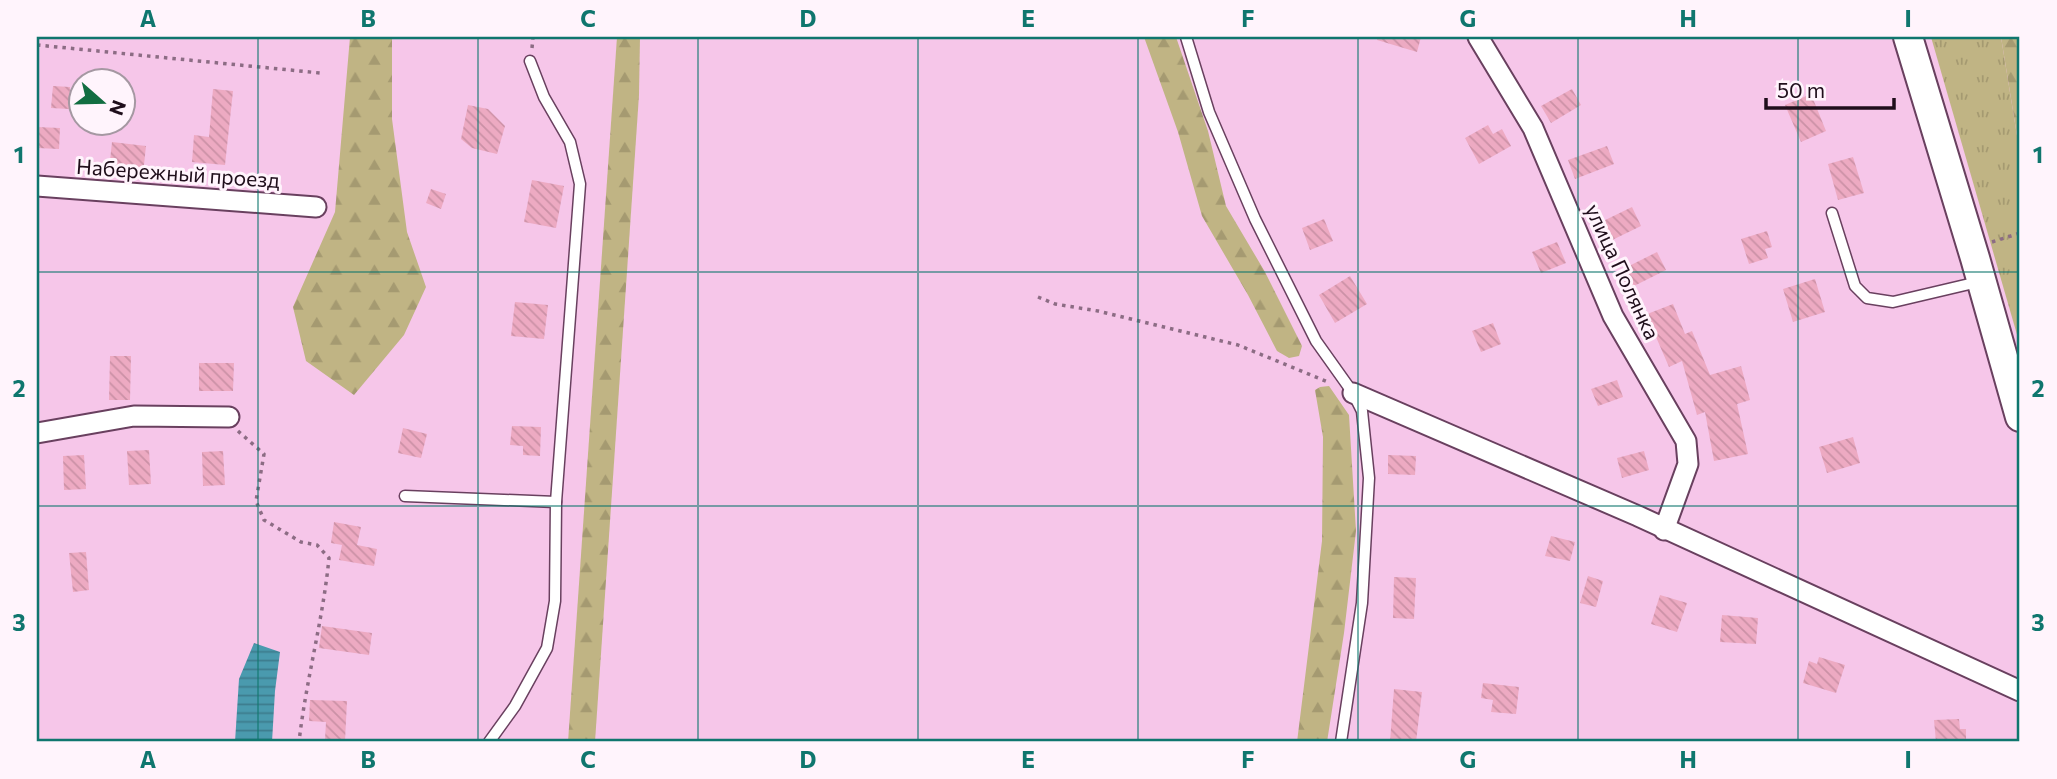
<svg xmlns="http://www.w3.org/2000/svg" width="2057" height="779" font-family="Commissioner,sans-serif">
  <style>
    .grass { fill: url(#grass-tufts) }
    .forest { fill: url(#forest-firs) }
    .water { fill: url(#water-rules) }
    .building { fill: url(#building-back-hatch) }
    .lines { fill: none; stroke-linecap: round; stroke-linejoin: round }
    .lane-casing { stroke: #69405f; stroke-width: 13 }
    .street-casing { stroke: #69405f; stroke-width: 23 }
    .secondary-casing { stroke: #69405f; stroke-width: 32 }
    .path { stroke: #8c6c84; stroke-width: 3.5; stroke-dasharray: 3.5 5; stroke-linecap: butt }
    .lane { stroke: #fff; stroke-width: 10 }
    .street { stroke: #fff; stroke-width: 19 }
    .secondary { stroke: #fff; stroke-width: 28 }
    .grid { fill: none; stroke: #0f766e; stroke-width: 2; stroke-opacity: 0.55 }
    .labels { text-anchor: middle; stroke-width: 6; stroke-linejoin: round; paint-order: stroke }
    .street-label { font-size: 21px; fill: #1f0e1b; stroke: #fff4fc }
    .neatline { fill: none; stroke: #0f766e; stroke-width: 2.5 }
    .grid-label { font-size: 23px; text-anchor: middle; font-weight: bold; fill: #0f766e }
  </style>
  <defs>
    <pattern id="grass-tufts" width="24" height="20" patternUnits="userSpaceOnUse" patternTransform="scale(1.75)"><rect width="24" height="20" fill="#c0b484"/><path d="M3 7l-1-3M5 7V3M7 7l1-3M15 17l-1-3M17 17v-4M19 17l1-3" fill="none" stroke="#a59a71"/></pattern>
    <pattern id="forest-firs" width="22" height="20" patternUnits="userSpaceOnUse" patternTransform="scale(1.75)"><rect width="22" height="20" fill="#c0b484"/><path d="M5 1l3.5 6h-7zM16 11l3.5 6h-7z" fill="#a59a71"/></pattern>
    <pattern id="water-rules" width="6" height="5" patternUnits="userSpaceOnUse" patternTransform="scale(1.75)"><rect width="6" height="5" fill="#4a9aae"/><path d="M0 2.5h6" fill="none" stroke="#3d7c8d"/></pattern>
    <pattern id="building-back-hatch" width="6" height="6" patternUnits="userSpaceOnUse" patternTransform="scale(1.75)"><rect width="6" height="6" fill="#edaac2"/><path d="M-1 5l2 2M0 0l6 6M5-1l2 2" fill="none" stroke="#cb91a6"/></pattern>
  </defs>
  <rect width="100%" height="100%" fill="#f6c6e9"/>
  <polygon class="grass" points="1931,37 2001,37 2020,154 2020,345"/>
  <g class="forest">
    <polygon points="350,37 392,37 392,119 407,232 426,287 404,335 354,395 306,361 293,307 335,212"/>
    <polygon points="617,37 640,37 639,95 595,742 568,742"/>
    <polygon points="1144,37 1176,37 1208,131 1226,206 1265,272 1302,346 1299,356 1289,358 1277,351 1248,295 1202,216 1178,132"/>
    <polygon points="2001,37 2020,37 2020,154"/>
    <polygon points="1329,386 1349,415 1356,531 1344,633 1327,742 1297,742 1322,541 1323,437 1315,390 1320,387"/>
  </g>
  <polygon class="water" points="254,643 280,652 275,691 272,742 235,742 239,679"/>
  <g class="building">
    <polygon points="1377,37 1421,37 1417,52 1377,40"/>
    <polygon points="53,86 70,87 69,109 51,108"/>
    <polygon points="213,89 233,91 225,165 192,162 194,135 209,137"/>
    <polygon points="1572,89 1581,105 1551,123 1541,106"/>
    <polygon points="1811,94 1826,131 1801,142 1785,105"/>
    <polygon points="468,105 488,109 505,126 497,154 472,148 461,139"/>
    <polygon points="1488,125 1493,134 1502,129 1511,146 1479,164 1465,138"/>
    <polygon points="37,127 60,128 59,149 37,148"/>
    <polygon points="112,142 146,146 143,174 109,170"/>
    <polygon points="1607,146 1614,164 1575,179 1568,160"/>
    <polygon points="1853,157 1864,193 1838,200 1828,164"/>
    <polygon points="532,180 564,186 556,228 524,222"/>
    <polygon points="431,189 446,194 441,209 426,203"/>
    <polygon points="1632,207 1641,226 1604,244 1595,225"/>
    <polygon points="1324,219 1333,241 1310,250 1302,228"/>
    <polygon points="1767,231 1772,247 1765,249 1768,258 1749,264 1741,239"/>
    <polygon points="1557,242 1566,263 1541,273 1532,252"/>
    <polygon points="1657,252 1666,270 1628,289 1619,271"/>
    <polygon points="1350,276 1367,304 1335,323 1319,295"/>
    <polygon points="1815,279 1825,312 1793,322 1783,289"/>
    <polygon points="515,302 548,305 544,339 511,336"/>
    <polygon points="1673,304 1685,334 1692,331 1710,375 1741,366 1750,400 1737,404 1748,454 1714,461 1705,412 1697,415 1682,361 1669,367 1656,337 1651,339 1642,316"/>
    <polygon points="1493,323 1501,344 1481,352 1472,331"/>
    <polygon points="110,356 131,356 130,400 109,400"/>
    <polygon points="199,363 234,363 233,391 199,391"/>
    <polygon points="1617,380 1623,397 1598,406 1591,389"/>
    <polygon points="512,426 541,427 540,456 523,455 523,446 510,445"/>
    <polygon points="403,428 427,434 421,458 398,453"/>
    <polygon points="1853,437 1860,463 1827,473 1819,447"/>
    <polygon points="149,450 151,484 129,485 127,451"/>
    <polygon points="223,451 225,485 203,486 202,452"/>
    <polygon points="1644,451 1649,470 1622,478 1617,458"/>
    <polygon points="84,455 86,489 64,490 63,456"/>
    <polygon points="1388,455 1416,456 1415,475 1388,474"/>
    <polygon points="334,522 361,527 357,545 377,549 374,566 339,560 342,545 331,543"/>
    <polygon points="1551,536 1575,542 1570,561 1545,556"/>
    <polygon points="86,552 89,590 73,592 69,553"/>
    <polygon points="1588,576 1603,581 1596,607 1580,603"/>
    <polygon points="1394,577 1416,578 1414,619 1393,618"/>
    <polygon points="1660,595 1687,603 1677,632 1651,624"/>
    <polygon points="1722,615 1758,618 1756,644 1720,642"/>
    <polygon points="322,626 372,633 369,655 319,648"/>
    <polygon points="1819,657 1845,665 1836,693 1803,683 1809,661 1817,664"/>
    <polygon points="1483,683 1519,687 1516,714 1491,712 1493,700 1481,698"/>
    <polygon points="1394,689 1422,692 1416,742 1390,742"/>
    <polygon points="310,700 347,701 345,741 325,739 326,722 309,721"/>
    <polygon points="1959,719 1960,729 1966,729 1966,742 1936,742 1934,720"/>
  </g>
  <g class="lines">
    <g class="lane-casing">
      <g id="lane">
        <polyline points="1186,37 1209,112 1255,219 1316,341 1353,393 1362,411 1369,478 1362,603 1341,742"/>
        <polyline points="1832,213 1855,286 1867,298 1893,302 1978,282"/>
        <polyline points="405,496 556,502"/>
        <polyline points="489,742 515,706 547,648 555,601 556,502 580,184 570,142 544,97 530,61"/>
      </g>
    </g>
    <g class="street-casing">
      <g id="street">
        <polyline points="1478,37 1533,128 1613,316 1686,441 1688,464 1664,530"/>
        <polyline points="37,186 316,207"/>
        <polyline points="1353,393 1638,516 2020,691"/>
        <polyline points="37,433 134,416 229,417"/>
      </g>
    </g>
    <g class="secondary-casing">
      <polyline id="secondary" points="1908,37 1975,258 2020,417"/>
    </g>
    <g class="path">
      <polyline points="37,45 320,73"/>
      <polyline points="532,48 533,37"/>
      <polyline points="1992,242 2020,233"/>
      <polyline points="1038,297 1055,304 1098,311 1238,345 1328,382"/>
      <path d="M238,431l26,23 -8,47 8,19 37,22 16,3 12,13c-6,62 -23,122 -30,184"/>
    </g>
    <use href="#lane" class="lane"/>
    <use href="#street" class="street"/>
    <use href="#secondary" class="secondary"/>
  </g>
  <path class="grid" d="M258,37v705M478,37v705M698,37v705M918,37v705M1138,37v705M1358,37v705M1578,37v705M1798,37v705M37,272h1983M37,506h1983"/>
  <g class="labels">
    <g class="street-label">
      <text transform="translate(178 174) rotate(4)" y="7">Набережный проезд</text>
      <text transform="translate(1622 272) rotate(65)" y="7">улица Полянка</text>
    </g>
  </g>
  <rect width="2057" height="779" fill="none" stroke="#fff4fc" stroke-width="77"/>
  <g transform="translate(102 102) rotate(110)"><circle r="33" fill="#fff4fc" stroke="#a598a2" stroke-width="2"/>
  <path d="M0-5L12 26L0 18L-12 26Z" fill="#126d41"/>
  <text y="-10" font-size="19" font-weight="bold" text-anchor="middle" fill="#1f0e1b">N</text>
  </g>
  <path d="M1766 98v10h128v-10" fill="none" stroke="#1f0e1b" stroke-width="3.5"/>
  <text x="1777" y="98" font-size="21" fill="#1f0e1b" stroke="#fff4fc" stroke-width="5" paint-order="stroke">50 m</text>
  <rect x="38" y="38" width="1980" height="702" class="neatline"/>
  <g class="grid-label">
    <text x="148" y="27">A</text>
    <text x="368" y="27">B</text>
    <text x="588" y="27">C</text>
    <text x="808" y="27">D</text>
    <text x="1028" y="27">E</text>
    <text x="1248" y="27">F</text>
    <text x="1468" y="27">G</text>
    <text x="1688" y="27">H</text>
    <text x="1908" y="27">I</text>
    <text x="19" y="163">1</text>
    <text x="2038" y="163">1</text>
    <text x="19" y="397">2</text>
    <text x="2038" y="397">2</text>
    <text x="19" y="631">3</text>
    <text x="2038" y="631">3</text>
    <text x="148" y="768">A</text>
    <text x="368" y="768">B</text>
    <text x="588" y="768">C</text>
    <text x="808" y="768">D</text>
    <text x="1028" y="768">E</text>
    <text x="1248" y="768">F</text>
    <text x="1468" y="768">G</text>
    <text x="1688" y="768">H</text>
    <text x="1908" y="768">I</text>
  </g>
</svg>
